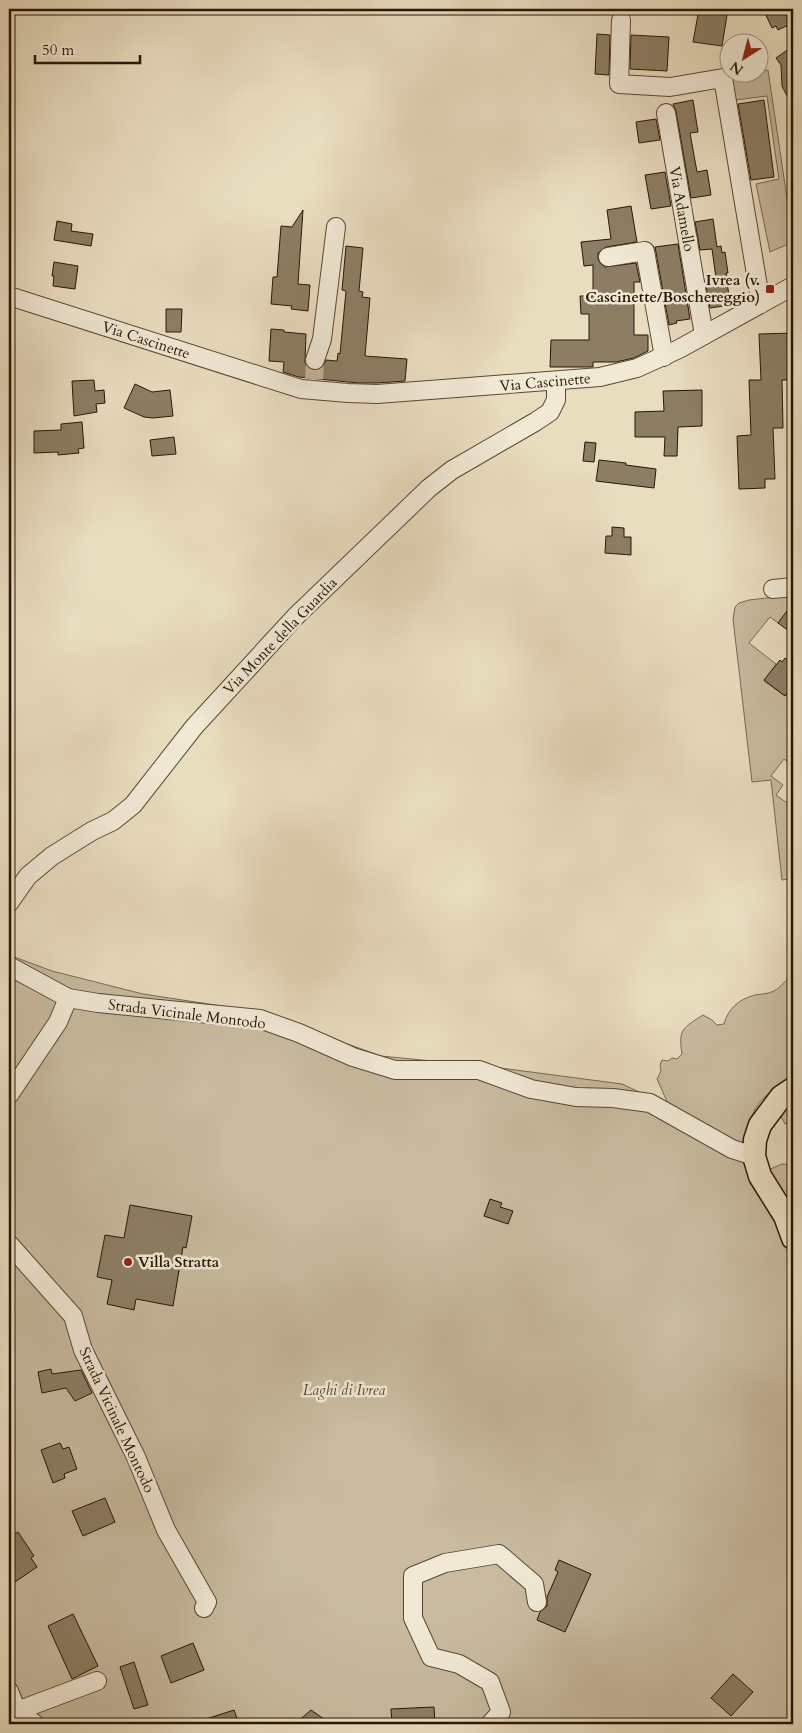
<svg xmlns="http://www.w3.org/2000/svg" width="802" height="1733" font-family="Cardo,serif">
  <style>
    .green { fill: #c8bba0; stroke: #786951 }
    .building { fill: #8c7e65; stroke: #271702 }
    .lines { fill: none; stroke-linecap: round; stroke-linejoin: round }
    .minor-tunnel { stroke: #c2b59a; stroke-width: 18; stroke-dasharray: 18 9; stroke-linecap: butt }
    .minor-casing { stroke: #584832; stroke-width: 20 }
    .major-casing { stroke: #271702; stroke-width: 25 }
    .minor { stroke: #f1e9d6; stroke-width: 18 }
    .major { stroke: #e9ddc0; stroke-width: 22 }
    .poi-dot { fill: #8f2418; stroke: #f1e9d6; stroke-width: 2 }
    .labels { text-anchor: middle; stroke-width: 5; stroke-linejoin: round; paint-order: stroke }
    .street-label { font-size: 15px; fill: #271702; stroke: #f1e9d6 }
    .poi-label { font-size: 15px; font-weight: bold; fill: #271702; stroke: #f1e9d6; text-anchor: end }
    .park-label { font-size: 15px; font-style: italic; fill: #574831; stroke: #f1e9d6 }
  </style>
  <rect width="100%" height="100%" fill="#e9ddc0"/>
  <filter id="stains"><feTurbulence type="fractalNoise" baseFrequency=".004" numOctaves="4"/><feColorMatrix values="0 0 0 0 .2 0 0 0 0 .09 0 0 0 0 .02 0 0 0 .5 -.17"/></filter>
  <radialGradient id="worn" r=".72"><stop offset=".6" stop-color="#630" stop-opacity="0"/><stop offset="1" stop-color="#630" stop-opacity=".3"/></radialGradient>
  <g class="green">
    <polygon points="768,70 793,239 793,242 770,252 756,184 779,179 767,96 735,100 731,79"/>
    <polygon points="793,595 793,604 778,623 770,617 749,643 776,664 764,681 785,696 792,688 793,689 793,766 784,759 771,776 783,785 776,795 787,803 793,795 793,814 787,822 793,828 793,878 782,880 771,780 752,782 733,619 735,607 739,603 749,600"/>
    <path d="M9,955l43,16 91,23 112,17 126,45 112,11 129,17 47,22 -12,-27 4,-8 -1,-6 2,-5 6,1 4,-3 5,1 5,-5c-4,-25 1,-26 21,-39l9,5 5,5 7,-1c4,-15 15,-25 31,-29 6,-1 13,-1 19,-4 8,-4 11,-12 19,-15v105c-18,6 -34,16 -41,35 -4,10 -2,23 -13,29l29,25 14,-6 11,1v559h-784z"/>
    <polygon points="793,1100 793,1123 785,1124 778,1111"/>
  </g>
  <g class="building">
    <polygon points="699,9 728,9 722,46 693,42"/>
    <polygon points="763,9 793,9 793,23 778,30 776,26 772,28"/>
    <polygon points="597,34 610,35 609,75 595,74"/>
    <polygon points="631,35 669,37 667,71 630,69"/>
    <polygon points="793,46 793,108 782,86 781,65 776,58"/>
    <polygon points="693,100 698,132 690,133 697,172 707,170 711,195 691,198 676,111 673,104"/>
    <polygon points="764,100 774,177 751,180 738,104"/>
    <polygon points="656,119 660,140 639,143 636,122"/>
    <polygon points="665,172 671,206 651,209 645,175"/>
    <polygon points="631,206 637,242 606,247 598,253 598,258 600,263 605,267 636,263 640,282 634,282 634,335 648,335 648,351 634,358 616,362 593,362 593,367 550,367 551,340 589,340 589,314 581,314 580,296 593,296 593,265 584,266 581,242 611,239 607,210"/>
    <polygon points="303,210 298,284 310,285 308,311 291,309 292,306 271,304 273,277 277,277 281,226 292,227"/>
    <polygon points="713,219 717,247 721,246 722,253 725,252 728,273 726,273 730,305 710,308 705,280 716,278 712,249 700,250 695,222"/>
    <polygon points="57,221 72,224 71,231 93,234 91,246 54,240"/>
    <polygon points="678,244 690,319 676,321 677,323 669,325 655,247"/>
    <polygon points="346,246 363,248 359,291 363,292 362,297 370,298 365,356 407,359 405,381 377,383 358,383 299,377 283,372 284,362 269,361 271,329 284,330 284,332 306,334 305,362 307,367 311,370 317,370 322,368 326,360 337,361 338,353 340,354 346,291 342,290"/>
    <polygon points="54,262 78,266 75,289 53,286 54,276 52,276"/>
    <polygon points="166,309 182,309 181,332 166,332"/>
    <polygon points="793,333 793,380 782,380 783,428 773,428 775,479 765,479 765,488 739,489 737,436 751,435 749,380 761,380 759,334"/>
    <polygon points="94,380 95,391 104,390 105,403 96,404 97,412 74,416 72,381"/>
    <polygon points="135,384 152,392 170,390 173,416 153,418 144,417 124,408"/>
    <polygon points="702,390 702,426 678,427 677,456 664,456 665,437 635,437 635,412 664,411 663,391"/>
    <polygon points="82,422 84,448 78,449 79,453 58,455 58,452 34,453 34,431 61,430 61,424"/>
    <polygon points="174,437 176,454 152,456 150,440"/>
    <polygon points="585,442 596,443 594,462 583,461"/>
    <polygon points="599,460 626,463 626,465 656,469 654,488 596,481"/>
    <polygon points="612,527 624,528 624,537 631,537 631,555 605,553 606,536 612,536"/>
    <polygon points="793,603 793,634 778,623"/>
    <polygon points="785,658 793,665 793,686 785,696 764,680 780,660 782,662"/>
    <polygon points="490,1199 502,1203 500,1207 513,1211 508,1224 484,1216"/>
    <polygon points="130,1205 192,1216 186,1248 183,1247 173,1306 136,1299 134,1310 107,1304 112,1280 97,1277 105,1235 124,1238"/>
    <polygon points="51,1369 52,1374 81,1370 92,1393 75,1401 66,1388 42,1393 38,1372"/>
    <polygon points="60,1443 63,1449 69,1447 77,1469 64,1474 65,1478 53,1483 41,1450"/>
    <polygon points="105,1498 115,1522 83,1536 72,1511"/>
    <polygon points="18,1532 34,1556 31,1558 37,1567 9,1586 9,1538"/>
    <polygon points="559,1560 591,1574 565,1632 537,1620 540,1612 547,1606 547,1597 558,1572 555,1570"/>
    <polygon points="73,1614 98,1666 72,1679 48,1626"/>
    <polygon points="193,1643 204,1670 171,1683 161,1656"/>
    <polygon points="134,1662 148,1705 134,1709 120,1667"/>
    <polygon points="733,1674 753,1692 731,1716 711,1698"/>
    <polygon points="434,1707 435,1724 392,1724 391,1709"/>
    <polygon points="234,1710 239,1724 197,1724 197,1722"/>
    <polygon points="311,1710 331,1724 295,1724"/>
  </g>
  <g class="lines">
    <polyline class="minor-tunnel" points="314,379 315,360"/>
    <g class="minor-casing">
      <g id="minor">
        <polyline points="621,20 619,84 670,87 723,78 761,304"/>
        <polyline points="666,113 704,335"/>
        <polyline points="608,257 645,251 664,357"/>
        <polyline points="9,296 301,389 348,393 377,394 600,377 637,368 679,349 793,286"/>
        <polyline points="315,360 322,339 336,227"/>
        <polyline points="773,589 793,587"/>
        <polyline points="9,903 28,876 52,856 92,831 113,821 133,805 194,727 295,617 429,488 452,470 535,422 550,412 556,400 556,381"/>
        <polyline points="9,966 68,998 98,1003 260,1019 299,1033 353,1057 395,1070 479,1070 531,1089 576,1097 613,1098 650,1103 732,1149 754,1156"/>
        <polyline points="9,1095 58,1022 68,998"/>
        <polyline points="9,1244 73,1316 83,1350 136,1457 166,1530 207,1602 204,1608"/>
        <polyline points="9,1691 17,1711 35,1724"/>
        <polyline points="9,1714 97,1681"/>
        <polyline points="490,1724 501,1712 490,1682 459,1664 431,1657 413,1618 413,1576 445,1563 499,1554 534,1584 537,1602"/>
      </g>
    </g>
    <g class="major-casing">
      <polyline id="major" points="793,1089 781,1097 760,1125 755,1140 754,1156 760,1176 785,1216 793,1238"/>
    </g>
    <use href="#minor" class="minor"/>
    <use href="#major" class="major"/>
  </g>
  <g class="poi-dot">
    <rect x="765" y="284" width="10" height="10" rx="2.5"/>
    <circle cx="128" cy="1262" r="5"/>
  </g>
  <g class="labels">
    <g class="street-label">
      <text transform="translate(682 209) rotate(80)" y="5">Via Adamello</text>
      <text transform="translate(146 340) rotate(18)" y="5">Via Cascinette</text>
      <text transform="translate(545 382) rotate(-5)" y="5">Via Cascinette</text>
      <text transform="translate(280 636) rotate(-46)" y="5">Via Monte della Guardia</text>
      <text transform="translate(187 1014) rotate(7)" y="5">Strada Vicinale Montodo</text>
      <text transform="translate(117 1420) rotate(65)" y="5">Strada Vicinale Montodo</text>
    </g>
    <g class="poi-label">
      <text x="760" y="285">Ivrea (v.<tspan x="760" dy="17">Cascinette/Boschereggio)</tspan></text>
      <text x="138" y="1267" text-anchor="start">Villa Stratta</text>
    </g>
    <g class="park-label">
      <text x="344" y="1395">Laghi di Ivrea</text>
    </g>
  </g>
  <rect width="802" height="1733" fill="none" stroke="#e9ddc0" stroke-width="30"/>
  <rect x="10" y="10" width="782" height="1713" fill="none" stroke="#271702" stroke-width="2.5"/>
  <rect x="15" y="15" width="772" height="1703" fill="none" stroke="#271702"/>
  <g transform="translate(744 58) rotate(216)"><circle r="24" fill="#f1e9d6" stroke="#a09581"/>
  <path d="M0-4L9 19L0 12L-9 19Z" fill="#8f2418"/>
  <text y="-8" font-size="14" font-weight="bold" text-anchor="middle" fill="#271702">N</text>
  </g>
  <path d="M35 55v8h105v-8" fill="none" stroke="#271702" stroke-width="2.5"/>
  <text x="42" y="55" font-size="15" fill="#271702" stroke="#f1e9d6" stroke-width="4" paint-order="stroke">50 m</text>
  <rect width="100%" height="100%" filter="url(#stains)"/>
  <rect width="100%" height="100%" fill="url(#worn)"/>
</svg>
